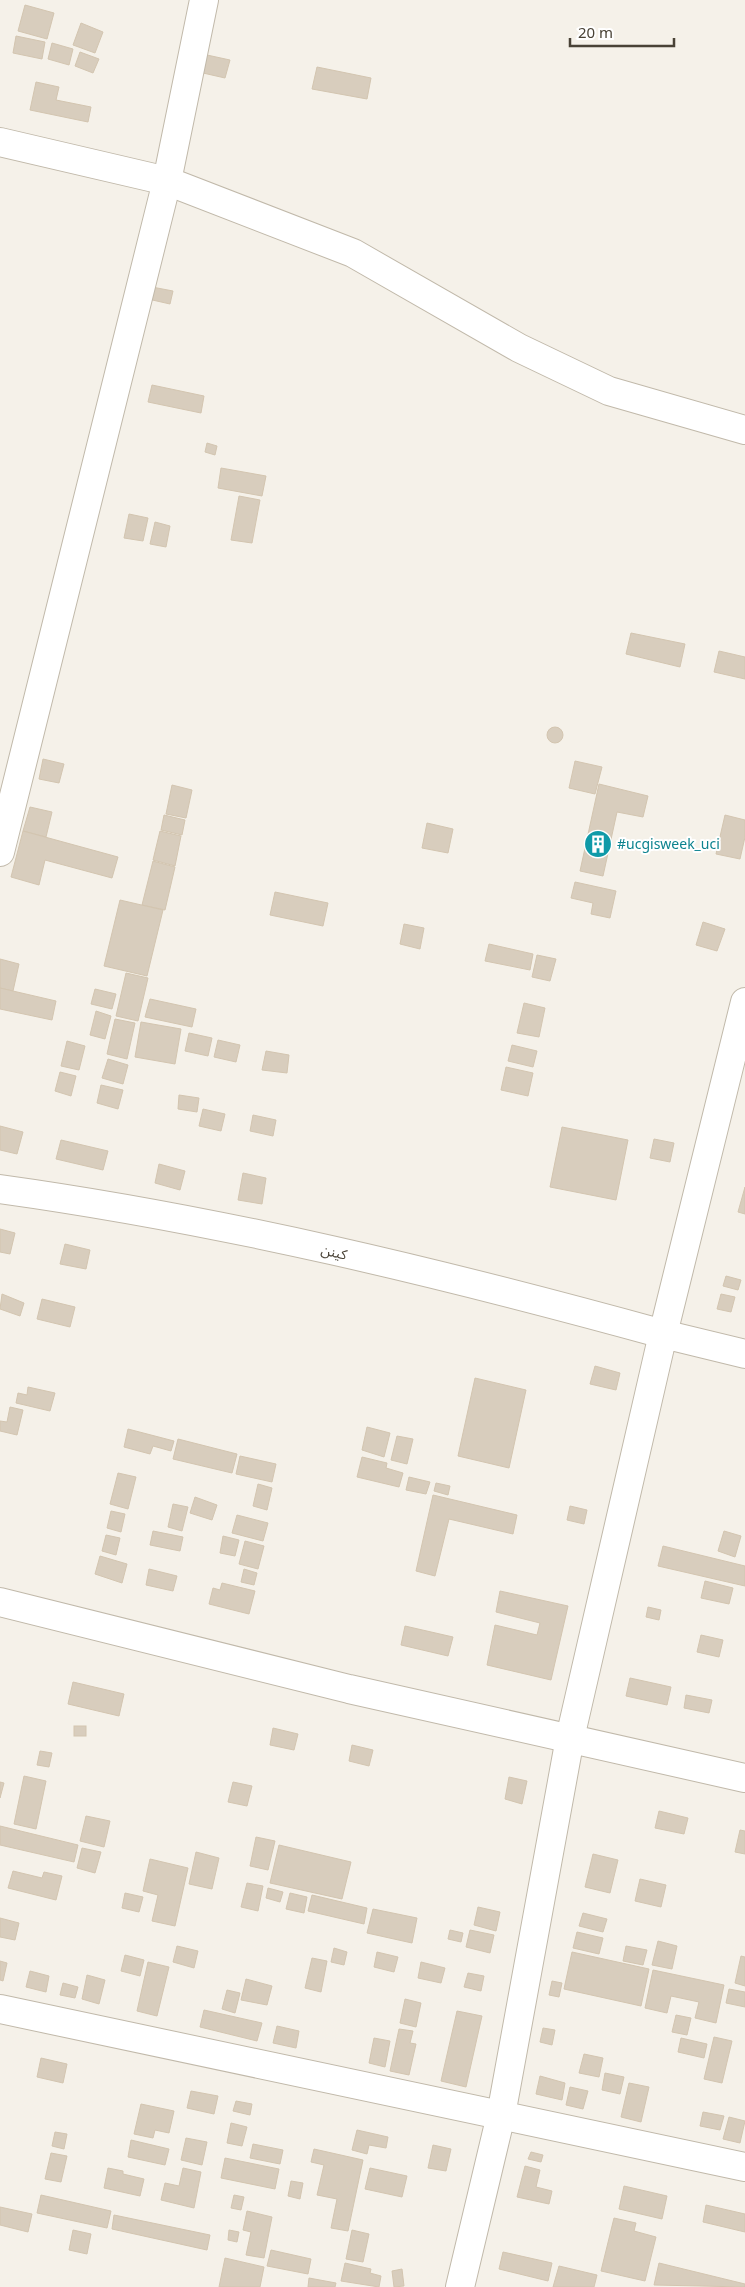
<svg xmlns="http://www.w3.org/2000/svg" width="745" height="2287" font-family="'Noto Sans','Noto Sans Arabic',sans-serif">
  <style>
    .building { fill: #d8cdbd; stroke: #d3c5b0 }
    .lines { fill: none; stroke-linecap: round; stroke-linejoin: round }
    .street-casing { stroke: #c1b9aa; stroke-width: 30 }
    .street { stroke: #fff; stroke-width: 28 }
    .labels { text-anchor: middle; stroke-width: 4; stroke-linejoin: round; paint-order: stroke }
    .culture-label { font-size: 14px; fill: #0d838f; stroke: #fff; text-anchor: start }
    .street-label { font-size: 14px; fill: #494236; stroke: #fff }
  </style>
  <rect width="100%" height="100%" fill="#f5f1e9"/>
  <g class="building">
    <polygon points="25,5 54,13 47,39 18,31"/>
    <polygon points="81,23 103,32 95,53 73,45"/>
    <polygon points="16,36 45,42 42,59 13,53"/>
    <polygon points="52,43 73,49 69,65 48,59"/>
    <polygon points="80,52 99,59 93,73 75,66"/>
    <polygon points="207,55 230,60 225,78 203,73"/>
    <polygon points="317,67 371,78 367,99 312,89"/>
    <polygon points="36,82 59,87 56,100 91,107 88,122 30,110"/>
    <polygon points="152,287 173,291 170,304 148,299"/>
    <polygon points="152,385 204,396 201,413 148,402"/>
    <polygon points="207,443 217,446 215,455 205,452"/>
    <polygon points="221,468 266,476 262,496 218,488"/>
    <polygon points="239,496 260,500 252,543 231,540"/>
    <polygon points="129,514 148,518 143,541 124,538"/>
    <polygon points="155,522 170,526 166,547 150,544"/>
    <polygon points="631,633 685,644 680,667 626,654"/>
    <polygon points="719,651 745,657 745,679 714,672"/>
    <circle cx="555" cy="735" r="8"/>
    <polygon points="43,759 64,764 59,783 39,779"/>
    <polygon points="575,761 602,767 595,794 569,788"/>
    <polygon points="599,784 648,796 643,817 617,812 603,876 580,871"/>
    <polygon points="172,785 192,790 186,818 166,814"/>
    <polygon points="30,807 52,812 46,837 23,831"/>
    <polygon points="164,815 185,820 182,835 161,830"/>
    <polygon points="725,815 745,820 745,837 740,859 716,854"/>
    <polygon points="427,823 453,829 448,853 422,848"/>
    <polygon points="23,831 118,857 112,878 45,860 39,885 11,877"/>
    <polygon points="160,831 181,836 175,866 153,860"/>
    <polygon points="153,861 175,867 165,910 142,905"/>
    <polygon points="575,882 616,891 610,918 591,914 593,903 571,898"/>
    <polygon points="275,892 328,903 323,926 270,915"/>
    <polygon points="120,900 163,910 147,976 104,966"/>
    <polygon points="703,922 725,929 717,951 696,945"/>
    <polygon points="404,924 424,928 420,949 400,944"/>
    <polygon points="489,944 533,954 530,970 485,961"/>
    <polygon points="537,955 556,959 550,981 532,977"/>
    <polygon points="0,959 19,964 13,991 0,988"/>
    <polygon points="126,973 148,978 138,1021 116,1016"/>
    <polygon points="0,988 56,1001 52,1020 0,1009"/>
    <polygon points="95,989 116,994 112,1009 91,1004"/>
    <polygon points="150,999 196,1009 192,1027 145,1017"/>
    <polygon points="524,1003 545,1008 539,1037 517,1033"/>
    <polygon points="96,1011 111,1016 105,1039 90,1035"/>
    <polygon points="115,1019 135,1023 127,1059 107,1054"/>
    <polygon points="141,1022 181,1029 175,1064 135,1057"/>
    <polygon points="189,1033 212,1038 208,1056 185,1051"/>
    <polygon points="218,1040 240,1045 236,1062 214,1057"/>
    <polygon points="67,1041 85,1046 79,1070 61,1066"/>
    <polygon points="512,1045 537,1051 533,1067 508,1061"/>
    <polygon points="266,1051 289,1055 287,1073 262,1070"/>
    <polygon points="108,1059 128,1065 123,1084 102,1078"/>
    <polygon points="506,1067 533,1073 528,1096 501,1090"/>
    <polygon points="60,1072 76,1076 71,1096 55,1091"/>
    <polygon points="101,1085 123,1090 118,1109 97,1103"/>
    <polygon points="179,1095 199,1098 197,1112 178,1109"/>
    <polygon points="203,1109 225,1114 221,1131 199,1126"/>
    <polygon points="253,1115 276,1120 273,1136 250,1131"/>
    <polygon points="0,1126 23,1132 17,1154 0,1150"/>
    <polygon points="562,1127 628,1140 616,1200 550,1187"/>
    <polygon points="654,1139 674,1143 670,1162 650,1158"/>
    <polygon points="61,1140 108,1151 103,1170 56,1159"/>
    <polygon points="159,1164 185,1171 180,1190 155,1183"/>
    <polygon points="243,1173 266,1178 262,1204 238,1200"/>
    <polygon points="745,1187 745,1214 738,1212"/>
    <polygon points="0,1229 15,1233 10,1254 0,1252"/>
    <polygon points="65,1244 90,1250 86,1269 60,1264"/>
    <polygon points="726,1276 741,1280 738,1290 723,1286"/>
    <polygon points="2,1294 24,1303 20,1316 0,1309"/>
    <polygon points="721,1294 735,1297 731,1312 717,1309"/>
    <polygon points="42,1299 75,1307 70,1327 37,1319"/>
    <polygon points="595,1366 620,1373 616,1390 590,1384"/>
    <polygon points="475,1378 526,1390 509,1468 458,1456"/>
    <polygon points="28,1387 55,1393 50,1411 16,1403 18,1393 27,1395"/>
    <polygon points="10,1407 23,1410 17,1435 0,1431 0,1421 7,1422"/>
    <polygon points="367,1427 390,1433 384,1457 362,1450"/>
    <polygon points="128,1429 174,1441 171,1451 153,1446 150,1454 124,1447"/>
    <polygon points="397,1436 413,1439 407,1464 391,1460"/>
    <polygon points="178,1439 237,1454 232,1473 173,1459"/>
    <polygon points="240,1456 276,1464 272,1482 236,1474"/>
    <polygon points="362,1457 387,1463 386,1468 403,1473 399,1487 357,1477"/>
    <polygon points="118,1473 136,1477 128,1509 110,1504"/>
    <polygon points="409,1477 430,1482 426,1494 406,1490"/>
    <polygon points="436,1483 450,1486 448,1495 434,1491"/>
    <polygon points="258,1484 272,1488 267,1510 253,1506"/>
    <polygon points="433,1495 517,1515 513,1534 449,1519 435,1576 416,1571"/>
    <polygon points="195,1497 217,1505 212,1520 190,1513"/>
    <polygon points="173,1504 188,1507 182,1531 168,1527"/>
    <polygon points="570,1506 587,1510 584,1524 567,1520"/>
    <polygon points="111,1511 125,1514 121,1532 107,1528"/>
    <polygon points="237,1515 268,1523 263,1541 232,1533"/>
    <polygon points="153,1531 183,1537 180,1551 150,1545"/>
    <polygon points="724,1531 741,1536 735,1557 718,1551"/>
    <polygon points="106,1535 120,1538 116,1555 102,1551"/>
    <polygon points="223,1536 239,1540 235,1556 220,1553"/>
    <polygon points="245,1541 264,1546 258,1569 239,1564"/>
    <polygon points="663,1546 745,1566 745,1586 658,1566"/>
    <polygon points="100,1556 127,1564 122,1583 95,1574"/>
    <polygon points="149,1569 177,1576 173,1591 146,1585"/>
    <polygon points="244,1569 257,1573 254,1585 241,1582"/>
    <polygon points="705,1581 733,1588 729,1604 701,1598"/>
    <polygon points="222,1583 255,1591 249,1614 209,1604 213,1588 220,1590"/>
    <polygon points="500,1591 568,1606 551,1680 487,1665 495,1625 537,1635 540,1623 496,1612"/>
    <polygon points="648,1607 661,1610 659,1620 646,1617"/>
    <polygon points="405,1626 453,1637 448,1656 401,1645"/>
    <polygon points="701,1635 723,1640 719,1657 697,1652"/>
    <polygon points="630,1678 671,1687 667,1705 626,1696"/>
    <polygon points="73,1682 124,1694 119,1716 68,1704"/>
    <polygon points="686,1695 712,1700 709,1713 684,1708"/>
    <rect x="74" y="1726" width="12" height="10"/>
    <polygon points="273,1728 298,1734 294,1750 270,1745"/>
    <polygon points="352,1745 373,1750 369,1766 349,1761"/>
    <polygon points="40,1751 52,1753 49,1767 37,1765"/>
    <polygon points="24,1776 46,1781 36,1829 14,1824"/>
    <polygon points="509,1777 527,1781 522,1804 505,1799"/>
    <polygon points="0,1782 4,1783 0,1798"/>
    <polygon points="233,1782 252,1786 247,1806 228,1802"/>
    <polygon points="659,1811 688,1818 684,1834 655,1828"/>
    <polygon points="86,1816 110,1821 104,1847 80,1841"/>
    <polygon points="0,1826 78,1845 74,1862 0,1845"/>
    <polygon points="740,1830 745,1831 745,1854 735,1852"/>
    <polygon points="256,1837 275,1841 268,1870 250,1866"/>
    <polygon points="279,1845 351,1862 342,1899 270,1883"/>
    <polygon points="82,1848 101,1852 95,1873 77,1868"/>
    <polygon points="196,1852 219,1858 212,1889 189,1884"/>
    <polygon points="593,1854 618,1860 610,1893 585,1887"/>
    <polygon points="150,1859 188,1868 175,1926 152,1921 158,1895 143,1891"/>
    <polygon points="13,1871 42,1878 44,1872 62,1876 56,1900 8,1888"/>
    <polygon points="640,1879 666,1885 661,1907 635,1901"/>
    <polygon points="247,1883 263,1886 258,1911 241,1907"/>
    <polygon points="268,1888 283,1892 280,1902 266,1898"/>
    <polygon points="125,1893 143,1897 139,1912 122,1908"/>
    <polygon points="290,1893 307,1897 304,1913 286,1909"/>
    <polygon points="312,1895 367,1908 364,1924 308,1911"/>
    <polygon points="478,1907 500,1912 496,1931 474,1925"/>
    <polygon points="373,1909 417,1918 412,1943 367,1933"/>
    <polygon points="583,1913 607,1919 603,1932 579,1926"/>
    <polygon points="0,1918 19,1923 15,1940 0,1937"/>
    <polygon points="450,1930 463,1933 461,1942 448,1939"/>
    <polygon points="470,1930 494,1935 490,1953 466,1947"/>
    <polygon points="577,1932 603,1938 599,1954 573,1948"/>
    <polygon points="658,1941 677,1946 672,1969 652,1965"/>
    <polygon points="177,1946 198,1951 194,1968 173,1962"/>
    <polygon points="626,1946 647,1950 643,1965 623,1961"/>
    <polygon points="334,1948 347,1952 344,1965 331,1962"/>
    <polygon points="377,1952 398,1957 394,1972 374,1967"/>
    <polygon points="572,1952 649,1969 641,2006 564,1989"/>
    <polygon points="125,1955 144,1960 140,1976 121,1971"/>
    <polygon points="741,1956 745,1957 745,1986 735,1983"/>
    <polygon points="312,1958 327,1961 321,1992 305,1988"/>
    <polygon points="0,1961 7,1963 3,1981 0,1980"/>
    <polygon points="148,1962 169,1967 157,2016 137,2011"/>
    <polygon points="421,1962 445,1968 441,1983 418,1978"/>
    <polygon points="653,1970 724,1985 716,2023 695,2018 699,2002 671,1996 667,2013 645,2008"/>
    <polygon points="30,1971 49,1976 46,1992 26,1987"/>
    <polygon points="468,1973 484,1976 481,1991 464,1987"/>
    <polygon points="87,1975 105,1980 99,2004 82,1999"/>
    <polygon points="246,1979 272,1986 267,2005 241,2000"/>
    <polygon points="552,1981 562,1983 559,1997 549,1995"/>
    <polygon points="63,1983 78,1987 75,1998 60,1995"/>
    <polygon points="729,1989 745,1992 745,2007 726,2003"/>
    <polygon points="227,1990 240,1993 235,2013 222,2009"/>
    <polygon points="405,1999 421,2003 416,2027 400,2023"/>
    <polygon points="204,2010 262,2023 257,2041 200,2027"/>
    <polygon points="457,2011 482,2016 466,2087 441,2081"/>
    <polygon points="676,2015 691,2018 687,2035 672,2032"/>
    <polygon points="277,2026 299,2031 296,2048 273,2043"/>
    <polygon points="543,2028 555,2030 552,2045 540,2042"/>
    <polygon points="399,2029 413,2031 410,2043 416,2044 409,2075 390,2071"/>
    <polygon points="714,2037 732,2041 722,2083 704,2079"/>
    <polygon points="374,2038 390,2041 385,2067 369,2063"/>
    <polygon points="681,2038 707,2044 704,2058 678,2052"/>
    <polygon points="584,2054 603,2058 599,2077 579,2073"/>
    <polygon points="41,2058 67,2064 63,2083 37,2077"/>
    <polygon points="605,2073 624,2077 620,2094 602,2090"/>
    <polygon points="540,2076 565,2083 562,2100 536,2094"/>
    <polygon points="629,2083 649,2087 641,2122 621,2117"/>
    <polygon points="570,2087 588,2091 583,2109 566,2105"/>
    <polygon points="191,2091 218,2096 214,2114 187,2108"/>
    <polygon points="236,2101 252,2104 250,2115 233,2111"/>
    <polygon points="141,2104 174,2111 169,2133 155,2130 153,2138 134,2134"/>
    <polygon points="703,2112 724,2116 720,2130 700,2126"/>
    <polygon points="729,2117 745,2121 740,2143 723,2139"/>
    <polygon points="231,2123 247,2127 242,2146 227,2143"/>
    <polygon points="357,2130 388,2137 386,2148 369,2145 367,2154 352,2150"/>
    <polygon points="55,2132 67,2134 64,2149 52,2146"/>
    <polygon points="186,2138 207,2142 202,2165 181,2160"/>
    <polygon points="131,2140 169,2149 165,2165 128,2157"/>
    <polygon points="253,2144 283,2150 280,2164 250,2158"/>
    <polygon points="433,2145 451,2149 446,2171 428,2168"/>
    <polygon points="314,2149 363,2160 348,2231 331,2228 337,2199 317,2195 324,2165 311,2162"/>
    <polygon points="531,2152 543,2155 541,2162 528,2159"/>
    <polygon points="51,2153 67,2156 61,2182 45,2179"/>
    <polygon points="225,2158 279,2169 275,2189 221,2178"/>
    <polygon points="525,2166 540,2170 536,2187 552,2191 549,2204 517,2197"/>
    <polygon points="108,2168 123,2171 123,2174 144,2179 140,2196 104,2188"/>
    <polygon points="183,2168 201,2172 194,2208 161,2200 165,2183 179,2186"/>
    <polygon points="370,2168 407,2176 402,2197 365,2189"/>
    <polygon points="291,2181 303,2183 300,2199 288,2196"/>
    <polygon points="624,2186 667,2196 662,2219 619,2209"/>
    <polygon points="41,2195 111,2211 107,2228 37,2213"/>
    <polygon points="234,2195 244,2197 241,2210 231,2208"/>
    <polygon points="706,2205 745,2214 745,2232 703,2222"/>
    <polygon points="0,2207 32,2214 28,2232 0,2225"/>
    <polygon points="247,2211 272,2217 264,2258 246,2255 251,2232 243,2230"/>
    <polygon points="114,2215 210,2235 207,2250 112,2229"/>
    <polygon points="614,2218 636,2223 634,2231 656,2237 645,2281 601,2271"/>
    <polygon points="73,2230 91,2234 87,2254 69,2250"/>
    <polygon points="229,2230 239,2232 237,2242 228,2240"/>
    <polygon points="352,2230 369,2234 363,2262 346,2259"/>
    <polygon points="271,2250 311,2259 308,2274 267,2266"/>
    <polygon points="503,2252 552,2263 548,2281 499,2269"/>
    <polygon points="225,2258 264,2267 260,2287 219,2287"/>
    <polygon points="345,2263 371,2269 370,2273 381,2276 379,2287 341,2281"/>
    <polygon points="659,2263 745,2284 745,2287 654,2285"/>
    <polygon points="559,2266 597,2275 594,2287 553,2287"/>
    <polygon points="402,2269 404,2286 394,2287 392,2271"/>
    <polygon points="309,2278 336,2283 335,2287 308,2287"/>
  </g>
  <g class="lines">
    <g class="street-casing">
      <g id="street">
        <polyline points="0,142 167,181 353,253 519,348 609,391 745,430"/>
        <polyline points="0,852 167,181 204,0"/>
        <path d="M0,1189c224,31 445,85 663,145l82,-332"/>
        <polyline points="0,1602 349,1689 745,1778"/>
        <polyline points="0,2009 745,2167"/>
        <polyline points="460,2287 501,2115 570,1738 663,1334 745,1354"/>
      </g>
    </g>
    <use href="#street" class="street"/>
  </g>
  <defs>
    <g id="building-disc" transform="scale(1.4375)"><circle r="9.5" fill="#0f9aa8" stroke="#fff"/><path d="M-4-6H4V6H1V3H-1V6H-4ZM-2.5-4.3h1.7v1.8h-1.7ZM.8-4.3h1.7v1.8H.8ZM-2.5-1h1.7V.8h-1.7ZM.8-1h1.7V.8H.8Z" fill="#fff"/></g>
  </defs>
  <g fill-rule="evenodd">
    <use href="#building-disc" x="598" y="844"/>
  </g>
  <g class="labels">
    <g class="culture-label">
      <text x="617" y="849">#ucgisweek_uci</text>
    </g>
    <g class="street-label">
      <text transform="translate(334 1252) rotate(13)" y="5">كينن</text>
    </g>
  </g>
  <path d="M570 38v8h104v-8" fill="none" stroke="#494236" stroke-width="2.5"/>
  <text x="578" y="38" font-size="15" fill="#494236" stroke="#ffffff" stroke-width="4" paint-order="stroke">20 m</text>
</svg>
